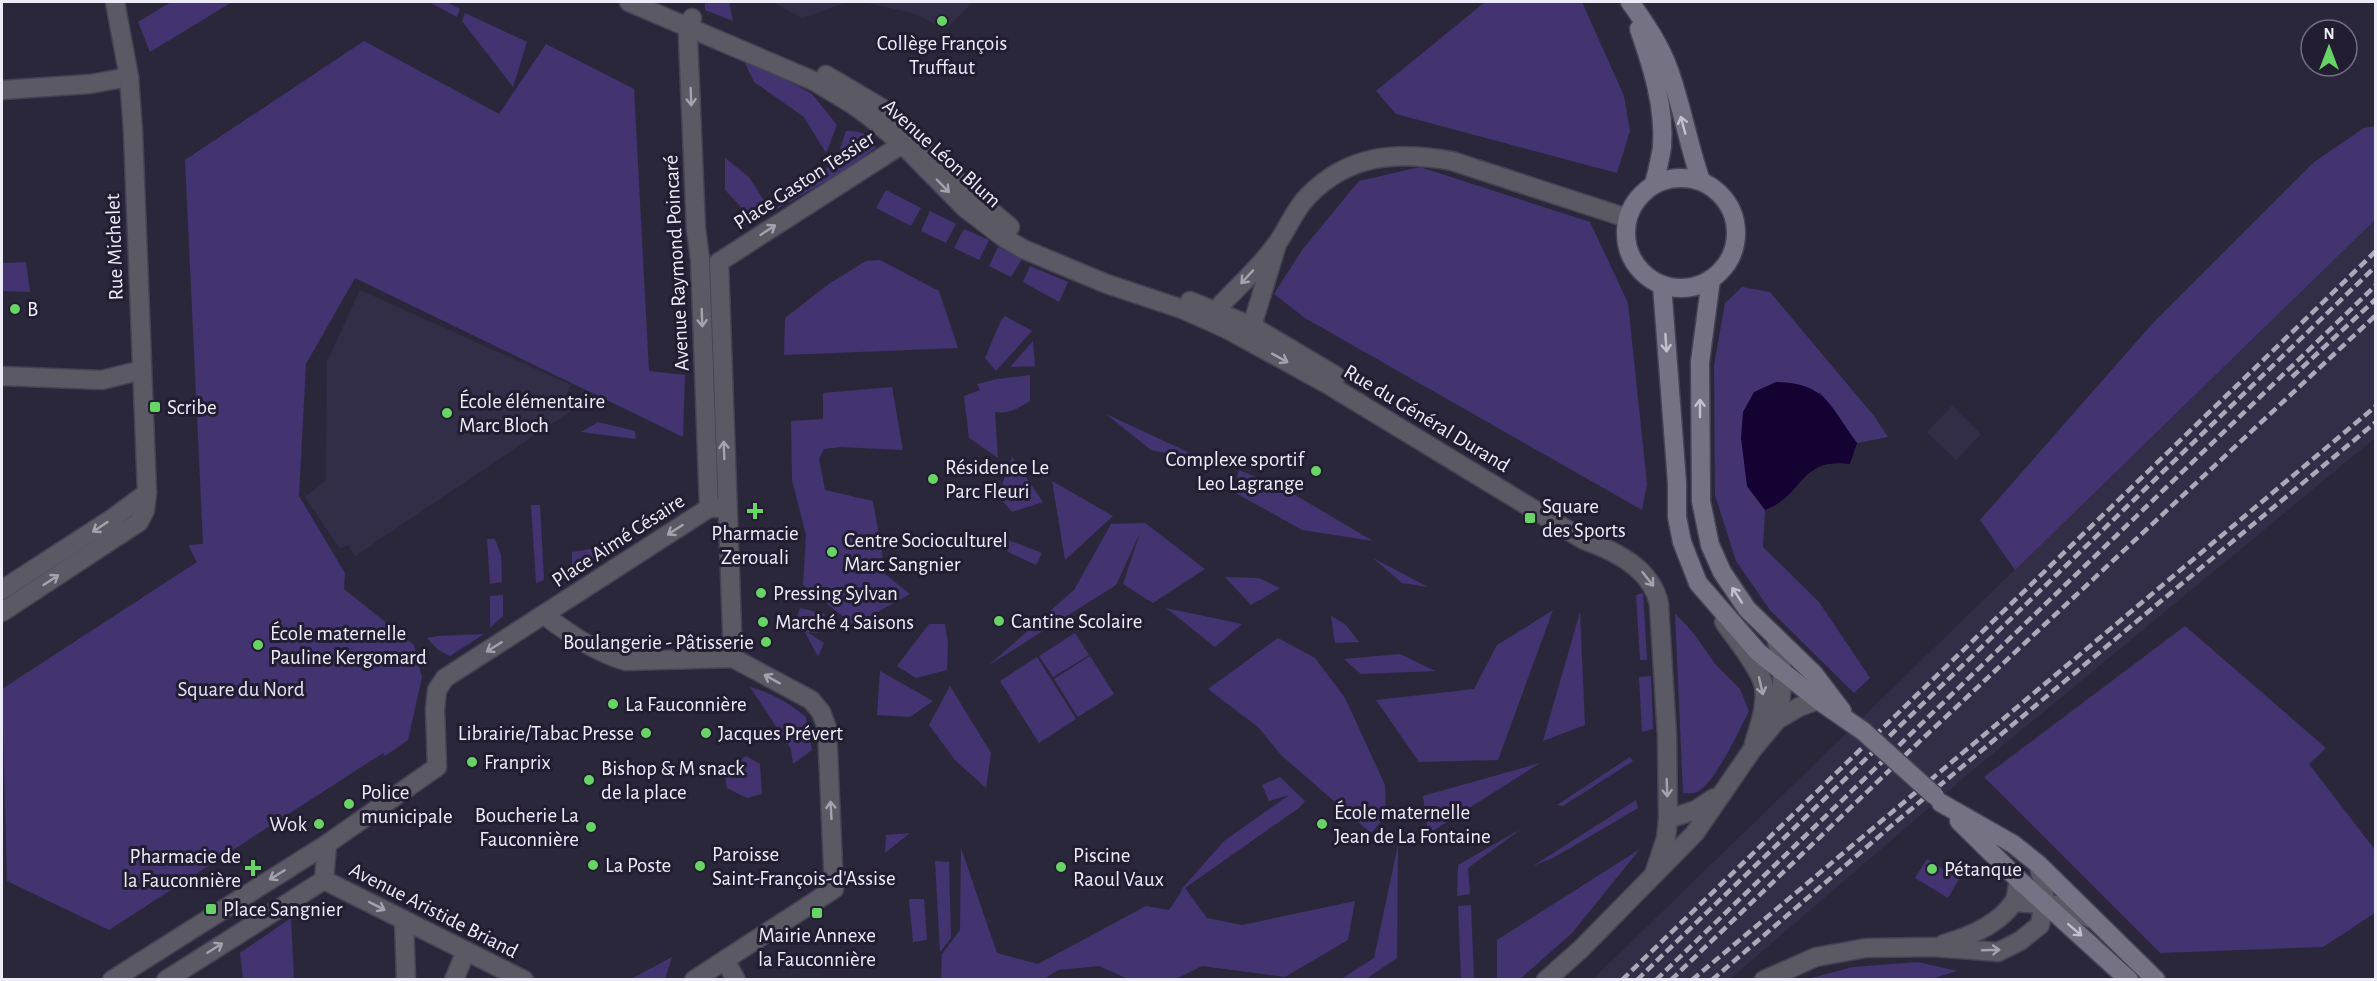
<svg xmlns="http://www.w3.org/2000/svg" width="2377" height="981" font-family="'Alegreya Sans',sans-serif">
  <style>
    .built { fill: #332e48 }
    .green { fill: #443371 }
    .water { fill: #140232 }
    .lines { fill: none; stroke-linecap: round; stroke-linejoin: round }
    .minor-casing { stroke: #464255; stroke-width: 21 }
    .secondary-casing { stroke: #464255; stroke-width: 21 }
    .minor { stroke: #5b5963; stroke-width: 18 }
    .secondary { stroke: #757383; stroke-width: 18 }
    .rail { stroke: #aba8b8; stroke-width: 4.5; stroke-dasharray: 9 4.5; stroke-linecap: butt }
    .secondary-bridge-casing { stroke: #464255; stroke-width: 21; stroke-linecap: butt }
    .secondary-bridge { stroke: #757383; stroke-width: 18 }
    .oneway { stroke: #a4a2ae }
    .oneway2 { stroke: #c3c1cf }
    .poi-dot { fill: #67d465; stroke: #221d31; stroke-width: 2 }
    .labels { text-anchor: middle; stroke-width: 6; stroke-linejoin: round; paint-order: stroke }
    .poi-label { font-size: 21px; fill: #edebf8; stroke: #221d31; text-anchor: start }
    .street-label { font-size: 21px; fill: #edebf8; stroke: #221d31 }
    .park-label { font-size: 21px; fill: #e4e1f6; stroke: #221d31 }
  </style>
  <rect width="100%" height="100%" fill="#2b273b"/>
  <g class="built">
    <polygon points="772,2 848,2 802,18"/>
    <polygon points="863,2 973,2 946,29 913,13"/>
    <polygon points="2375,220 2375,438 1966,776 1730,979 1592,980"/>
    <polygon points="360,290 571,385 567,393 584,402 355,556 348,545 340,549 305,497 326,480 327,362"/>
    <polygon points="1952,406 1981,434 1956,460 1927,432"/>
  </g>
  <g class="green">
    <polygon points="171,2 232,2 150,52 138,22"/>
    <polygon points="429,2 447,2 460,9 457,17"/>
    <polygon points="705,2 729,2 733,21 705,10"/>
    <polygon points="1485,2 1582,2 1624,96 1630,131 1617,173 1396,114 1376,91"/>
    <polygon points="465,13 527,42 513,87 462,21"/>
    <polygon points="364,41 499,114 546,44 634,89 649,371 685,375 683,437 355,278 306,364 299,496 345,573 344,589 414,645 422,677 408,740 385,756 383,753 109,930 7,881 2,689 197,562 189,547 190,545 203,544 185,160"/>
    <polygon points="744,61 761,66 812,94 837,125 826,153 804,117 754,82"/>
    <polygon points="2375,126 2375,220 2015,570 1980,520 2152,324 2314,162 2364,128"/>
    <path d="M846,131c12,0 18,1 28,9l2,7 -23,19 -83,47 66,-52z"/>
    <polygon points="725,158 749,177 765,202 762,218 742,208 725,190"/>
    <polygon points="1420,167 1590,222 1628,303 1647,484 1642,510 1305,318 1274,294 1302,250 1359,181"/>
    <polygon points="886,190 921,208 911,226 876,208"/>
    <polygon points="930,211 956,224 946,243 921,231"/>
    <polygon points="964,229 989,240 979,260 954,248"/>
    <polygon points="998,247 1022,259 1011,277 989,266"/>
    <polygon points="880,260 939,291 958,348 784,355 785,318 830,283 866,261"/>
    <polygon points="26,262 30,292 2,291 2,263"/>
    <polygon points="1030,266 1068,282 1059,302 1023,282"/>
    <polygon points="1742,287 1770,292 1874,416 1888,437 1857,443 1820,392 1747,486 1765,510 1763,547 1819,602 1870,678 1854,693 1770,610 1736,561 1715,495 1714,365 1725,303"/>
    <polygon points="1005,316 1032,331 996,371 985,358 1001,320"/>
    <polygon points="1033,341 1035,366 1010,367"/>
    <path d="M1030,375v26c-13,8 -21,13 -35,11l3,46 -29,-20 -5,-42 16,-6 -3,-6 20,-5z"/>
    <polygon points="892,387 903,450 840,447 824,449 819,459 825,490 873,501 886,575 910,594 854,625 803,585 806,535 792,480 791,421 823,419 823,393"/>
    <polygon points="1106,414 1207,461 1151,450"/>
    <polygon points="598,422 635,431 636,439 581,432"/>
    <polygon points="1012,457 1043,502 1012,512 998,496"/>
    <polygon points="1239,470 1285,489 1373,541 1302,530 1234,492"/>
    <polygon points="1052,481 1113,516 1065,560"/>
    <polygon points="540,505 544,580 536,583 531,505"/>
    <polygon points="1145,523 1205,569 1153,603 1123,584 1140,533 1116,585 989,665 1074,590 1111,524"/>
    <polygon points="1000,537 1042,553 1036,565 1010,553 997,543"/>
    <polygon points="487,539 495,539 501,555 502,582 490,584"/>
    <polygon points="622,544 579,571 572,565 572,552"/>
    <polygon points="1373,558 1428,587 1402,583"/>
    <polygon points="1225,577 1259,578 1280,588 1251,605"/>
    <polygon points="1643,593 1647,660 1640,660 1636,595"/>
    <polygon points="503,595 503,616 490,628 490,596"/>
    <polygon points="800,608 825,614 818,633 807,632 824,643 818,657 805,632 793,629"/>
    <polygon points="1166,608 1242,624 1215,647"/>
    <polygon points="1553,610 1498,760 1419,762 1376,700 1474,689 1497,645"/>
    <polygon points="1580,612 1585,725 1543,741"/>
    <path d="M1675,613l20,22 20,29 25,25 9,22c-9,18 -35,74 -52,81 -4,2 -10,1 -14,1z"/>
    <polygon points="1331,616 1346,625 1359,642 1335,643"/>
    <polygon points="929,624 945,624 948,643 947,670 916,678 897,666"/>
    <polygon points="2185,626 2326,748 2309,764 2375,850 2375,913 2323,947 2160,953 1984,777"/>
    <polygon points="1075,633 1089,655 1053,677 1039,656"/>
    <polygon points="484,634 450,656 438,650 427,638 438,636"/>
    <polygon points="1278,638 1315,658 1345,698 1385,785 1386,816 1371,833 1282,756 1258,727 1208,689"/>
    <polygon points="1400,654 1435,671 1361,674 1344,659"/>
    <polygon points="1090,656 1114,694 1078,717 1054,679"/>
    <polygon points="1037,657 1076,719 1039,743 1000,681"/>
    <polygon points="880,671 933,701 910,717 877,715"/>
    <polygon points="1651,676 1653,729 1642,732 1639,677"/>
    <polygon points="950,686 991,753 986,788 955,760 929,725"/>
    <path d="M750,687c22,6 38,16 56,30l6,33 -19,14 -2,-15z"/>
    <polygon points="746,756 760,764 762,794 747,798 727,788 724,772"/>
    <polygon points="1630,757 1633,761 1563,806 1557,805"/>
    <polygon points="1540,763 1428,834 1423,796"/>
    <polygon points="1280,777 1305,801 1300,807 1185,888 1207,918 1242,925 1355,901 1348,940 1285,977 1202,966 1176,979 1128,979 1099,966 1058,970 1044,979 941,979 942,954 960,930 961,848 997,953 1038,964 1146,906 1169,910 1183,889 1179,892 1224,841 1289,795 1269,801 1262,785"/>
    <polygon points="1636,800 1638,808 1553,858 1533,866"/>
    <polygon points="1521,829 1468,868 1470,894 1457,896 1458,865"/>
    <polygon points="910,833 885,853 886,835"/>
    <polygon points="1398,845 1397,958 1366,979 1341,979 1374,958"/>
    <polygon points="1640,849 1572,933 1520,979 1497,979 1497,940"/>
    <polygon points="1927,859 1959,879 1948,898 1915,878"/>
    <polygon points="935,861 949,862 951,938 940,952"/>
    <polygon points="909,899 924,899 927,940 913,942"/>
    <polygon points="1471,905 1474,979 1461,979 1458,906"/>
    <polygon points="291,918 294,979 243,979 240,953"/>
    <polygon points="672,957 665,979 631,979"/>
    <polygon points="1918,962 1957,971 1931,979 1808,979 1853,967"/>
  </g>
  <path class="water" d="M1776,382c50,1 54,24 81,61l-7,21c-52,-6 -45,31 -85,46l-18,-24 -6,-48 2,-26 11,-20z"/>
  <g class="lines">
    <g class="minor-casing">
      <g id="minor">
        <path d="M629,2l185,79 38,23 18,13 32,27 63,64 38,29 20,12 84,35 75,25 47,21 100,55 255,155c32,11 68,29 75,64l8,132 1,83 -2,19 -11,33"/>
        <polyline points="692,18 688,27 688,38 696,229 700,259 709,508"/>
        <polyline points="826,75 885,110 971,194 1010,227"/>
        <polyline points="2,90 90,84 129,77"/>
        <path d="M1277,244l-25,82 -23,4 -13,-20c20,-22 45,-43 62,-68 10,-14 17,-33 30,-46 41,-42 89,-45 144,-35l175,57"/>
        <polyline points="719,262 733,658"/>
        <polyline points="719,262 912,138"/>
        <polyline points="1190,301 1252,326 1336,376"/>
        <polyline points="2,376 102,380 142,370"/>
        <polyline points="2,590 113,518 147,493"/>
        <polyline points="2,612 139,522 145,510 147,493 133,131 129,77 115,2"/>
        <path d="M544,615c21,16 55,39 82,46l107,-3 78,42 10,12 6,16 7,161 -140,91"/>
        <path d="M1724,622c11,16 37,47 40,65 3,19 -5,39 -10,57"/>
        <path d="M1776,638c9,29 7,53 1,82"/>
        <polyline points="1668,819 1696,810 1714,798"/>
        <polyline points="324,880 524,980"/>
        <polyline points="324,880 327,844"/>
        <polyline points="2014,902 2068,906 2089,918"/>
        <polyline points="404,920 406,980"/>
        <path d="M1944,944c24,-7 54,-19 69,-41 4,-5 4,-16 6,-23"/>
        <polyline points="725,960 736,980"/>
        <polyline points="112,980 327,844 437,767 435,709 437,690 445,678 709,508 726,508"/>
        <polyline points="166,980 324,880"/>
        <polyline points="454,980 466,951"/>
        <polyline points="1546,980 1581,949 1695,833 1752,750 1777,720 1799,707 1818,700"/>
        <polyline points="1764,980 1816,957 1866,948 1933,947 1998,952 2020,941 2040,925 2044,903 2044,886 2038,864"/>
      </g>
    </g>
    <g class="secondary-casing">
      <g id="secondary">
        <path d="M1630,2c15,21 30,43 39,68 13,36 19,74 32,111"/>
        <path d="M1639,29c13,37 26,78 23,118 -2,13 -5,25 -8,37"/>
        <circle cx="1681" cy="233" r="55"/>
        <polyline points="1711,279 1700,362 1701,501 1710,545 1722,572 1747,609 1814,674 1842,711"/>
        <polyline points="1662,285 1677,483 1677,517 1682,542 1698,583 1758,652 1818,700 1863,731"/>
        <polyline points="1941,803 2013,844 2038,864 2156,980"/>
        <polyline points="1959,821 2019,880 2129,980"/>
      </g>
    </g>
    <use href="#minor" class="minor"/>
    <use href="#secondary" class="secondary"/>
    <g class="rail">
      <polyline points="2292,377 2376,299"/>
      <polyline points="1622,980 2376,251"/>
      <polyline points="1637,980 2376,266"/>
      <polyline points="1656,980 2376,285"/>
      <polyline points="1671,980 1920,741 2376,315"/>
      <polyline points="1692,980 2376,406"/>
      <polyline points="1712,980 1897,821 2376,422"/>
    </g>
    <g class="secondary-bridge-casing">
      <polyline id="secondary-bridge" points="1863,731 1935,796"/>
    </g>
    <use href="#secondary-bridge" class="secondary-bridge"/>
  </g>
  <defs><path id="oneway-shaft" d="M-6 0H5M1.5-3L5.5 0L1.5 3" fill="none" stroke-width="1.6" stroke-linecap="round" stroke-linejoin="round" transform="scale(1.5)"/></defs>
  <g class="oneway">
    <use href="#oneway-shaft" transform="translate(691 97) rotate(88)"/>
    <use href="#oneway-shaft" transform="translate(943 186) rotate(46)"/>
    <use href="#oneway-shaft" transform="translate(768 230) rotate(-33)"/>
    <use href="#oneway-shaft" transform="translate(1247 277) rotate(133)"/>
    <use href="#oneway-shaft" transform="translate(702 318) rotate(88)"/>
    <use href="#oneway-shaft" transform="translate(1280 358) rotate(29)"/>
    <use href="#oneway-shaft" transform="translate(724 450) rotate(-92)"/>
    <use href="#oneway-shaft" transform="translate(100 527) rotate(146)"/>
    <use href="#oneway-shaft" transform="translate(675 530) rotate(147)"/>
    <use href="#oneway-shaft" transform="translate(1648 579) rotate(52)"/>
    <use href="#oneway-shaft" transform="translate(51 580) rotate(-33)"/>
    <use href="#oneway-shaft" transform="translate(494 647) rotate(148)"/>
    <use href="#oneway-shaft" transform="translate(772 679) rotate(-151)"/>
    <use href="#oneway-shaft" transform="translate(1761 686) rotate(77)"/>
    <use href="#oneway-shaft" transform="translate(1667 788) rotate(88)"/>
    <use href="#oneway-shaft" transform="translate(831 810) rotate(-93)"/>
    <use href="#oneway-shaft" transform="translate(277 875) rotate(148)"/>
    <use href="#oneway-shaft" transform="translate(377 906) rotate(27)"/>
    <use href="#oneway-shaft" transform="translate(215 948) rotate(-32)"/>
    <use href="#oneway-shaft" transform="translate(1991 950) rotate(-2)"/>
  </g>
  <g class="oneway2">
    <use href="#oneway-shaft" transform="translate(1683 125) rotate(-105)"/>
    <use href="#oneway-shaft" transform="translate(1666 343) rotate(86)"/>
    <use href="#oneway-shaft" transform="translate(1700 408) rotate(-90)"/>
    <use href="#oneway-shaft" transform="translate(1737 595) rotate(-123)"/>
    <use href="#oneway-shaft" transform="translate(2075 930) rotate(41)"/>
  </g>
  <g class="poi-dot">
    <circle cx="942" cy="21" r="6"/>
    <circle cx="15" cy="309" r="6"/>
    <rect x="149" y="401" width="12" height="12" rx="3"/>
    <circle cx="447" cy="413" r="6"/>
    <circle cx="1316" cy="471" r="6"/>
    <circle cx="933" cy="479" r="6"/>
    <path d="M752 502h6v6h6v6h-6v6h-6v-6h-6v-6h6z"/>
    <rect x="1524" y="512" width="12" height="12" rx="3"/>
    <circle cx="832" cy="552" r="6"/>
    <circle cx="761" cy="593" r="6"/>
    <circle cx="999" cy="621" r="6"/>
    <circle cx="763" cy="622" r="6"/>
    <circle cx="766" cy="642" r="6"/>
    <circle cx="258" cy="645" r="6"/>
    <circle cx="613" cy="704" r="6"/>
    <circle cx="646" cy="733" r="6"/>
    <circle cx="706" cy="733" r="6"/>
    <circle cx="472" cy="762" r="6"/>
    <circle cx="589" cy="780" r="6"/>
    <circle cx="349" cy="804" r="6"/>
    <circle cx="319" cy="824" r="6"/>
    <circle cx="1322" cy="824" r="6"/>
    <circle cx="591" cy="827" r="6"/>
    <circle cx="593" cy="865" r="6"/>
    <circle cx="700" cy="866" r="6"/>
    <circle cx="1061" cy="867" r="6"/>
    <path d="M250 859h6v6h6v6h-6v6h-6v-6h-6v-6h6z"/>
    <circle cx="1932" cy="869" r="6"/>
    <rect x="205" y="903" width="12" height="12" rx="3"/>
    <rect x="811" y="907" width="12" height="12" rx="3"/>
  </g>
  <g class="labels">
    <g class="poi-label">
      <text x="942" y="50" text-anchor="middle">Collège François<tspan x="942" dy="24">Truffaut</tspan></text>
      <text x="27" y="316">B</text>
      <text x="459" y="408">École élémentaire<tspan x="459" dy="24">Marc Bloch</tspan></text>
      <text x="167" y="414">Scribe</text>
      <text x="1304" y="466" text-anchor="end">Complexe sportif<tspan x="1304" dy="24">Leo Lagrange</tspan></text>
      <text x="945" y="474">Résidence Le<tspan x="945" dy="24">Parc Fleuri</tspan></text>
      <text x="1542" y="513">Square<tspan x="1542" dy="24">des Sports</tspan></text>
      <text x="755" y="540" text-anchor="middle">Pharmacie<tspan x="755" dy="24">Zerouali</tspan></text>
      <text x="844" y="547">Centre Socioculturel<tspan x="844" dy="24">Marc Sangnier</tspan></text>
      <text x="773" y="600">Pressing Sylvan</text>
      <text x="1011" y="628">Cantine Scolaire</text>
      <text x="775" y="629">Marché 4 Saisons</text>
      <text x="270" y="640">École maternelle<tspan x="270" dy="24">Pauline Kergomard</tspan></text>
      <text x="754" y="649" text-anchor="end">Boulangerie - Pâtisserie</text>
      <text x="625" y="711">La Fauconnière</text>
      <text x="634" y="740" text-anchor="end">Librairie/Tabac Presse</text>
      <text x="718" y="740">Jacques Prévert</text>
      <text x="484" y="769">Franprix</text>
      <text x="601" y="775">Bishop &amp; M snack<tspan x="601" dy="24">de la place</tspan></text>
      <text x="361" y="799">Police<tspan x="361" dy="24">municipale</tspan></text>
      <text x="1334" y="819">École maternelle<tspan x="1334" dy="24">Jean de La Fontaine</tspan></text>
      <text x="579" y="822" text-anchor="end">Boucherie La<tspan x="579" dy="24">Fauconnière</tspan></text>
      <text x="307" y="831" text-anchor="end">Wok</text>
      <text x="712" y="861">Paroisse<tspan x="712" dy="24">Saint-François-d'Assise</tspan></text>
      <text x="1073" y="862">Piscine<tspan x="1073" dy="24">Raoul Vaux</tspan></text>
      <text x="241" y="863" text-anchor="end">Pharmacie de<tspan x="241" dy="24">la Fauconnière</tspan></text>
      <text x="605" y="872">La Poste</text>
      <text x="1944" y="876">Pétanque</text>
      <text x="223" y="916">Place Sangnier</text>
      <text x="817" y="942" text-anchor="middle">Mairie Annexe<tspan x="817" dy="24">la Fauconnière</tspan></text>
    </g>
    <g class="street-label">
      <text transform="translate(942 153) rotate(42)" y="7">Avenue Léon Blum</text>
      <text transform="translate(804 180) rotate(-33)" y="7">Place Gaston Tessier</text>
      <text transform="translate(114 247) rotate(-92)" y="7">Rue Michelet</text>
      <text transform="translate(676 263) rotate(-93)" y="7">Avenue Raymond Poincaré</text>
      <text transform="translate(1427 418) rotate(31)" y="7">Rue du Général Durand</text>
      <text transform="translate(618 540) rotate(-33)" y="7">Place Aimé Césaire</text>
      <text transform="translate(434 910) rotate(27)" y="7">Avenue Aristide Briand</text>
    </g>
    <g class="park-label">
      <text x="241" y="696">Square du Nord</text>
    </g>
  </g>
  <rect width="2377" height="981" fill="none" stroke="#edebf8" stroke-width="6"/>
  <g transform="translate(2329 48)"><circle r="28" fill="#221d31" stroke="#736f81" stroke-width="1.5"/>
  <path d="M0-4.5L10 22L0 15L-10 22Z" fill="#67d465"/>
  <text y="-9" font-size="16" font-weight="bold" text-anchor="middle" fill="#edebf8">N</text>
  </g>
</svg>
